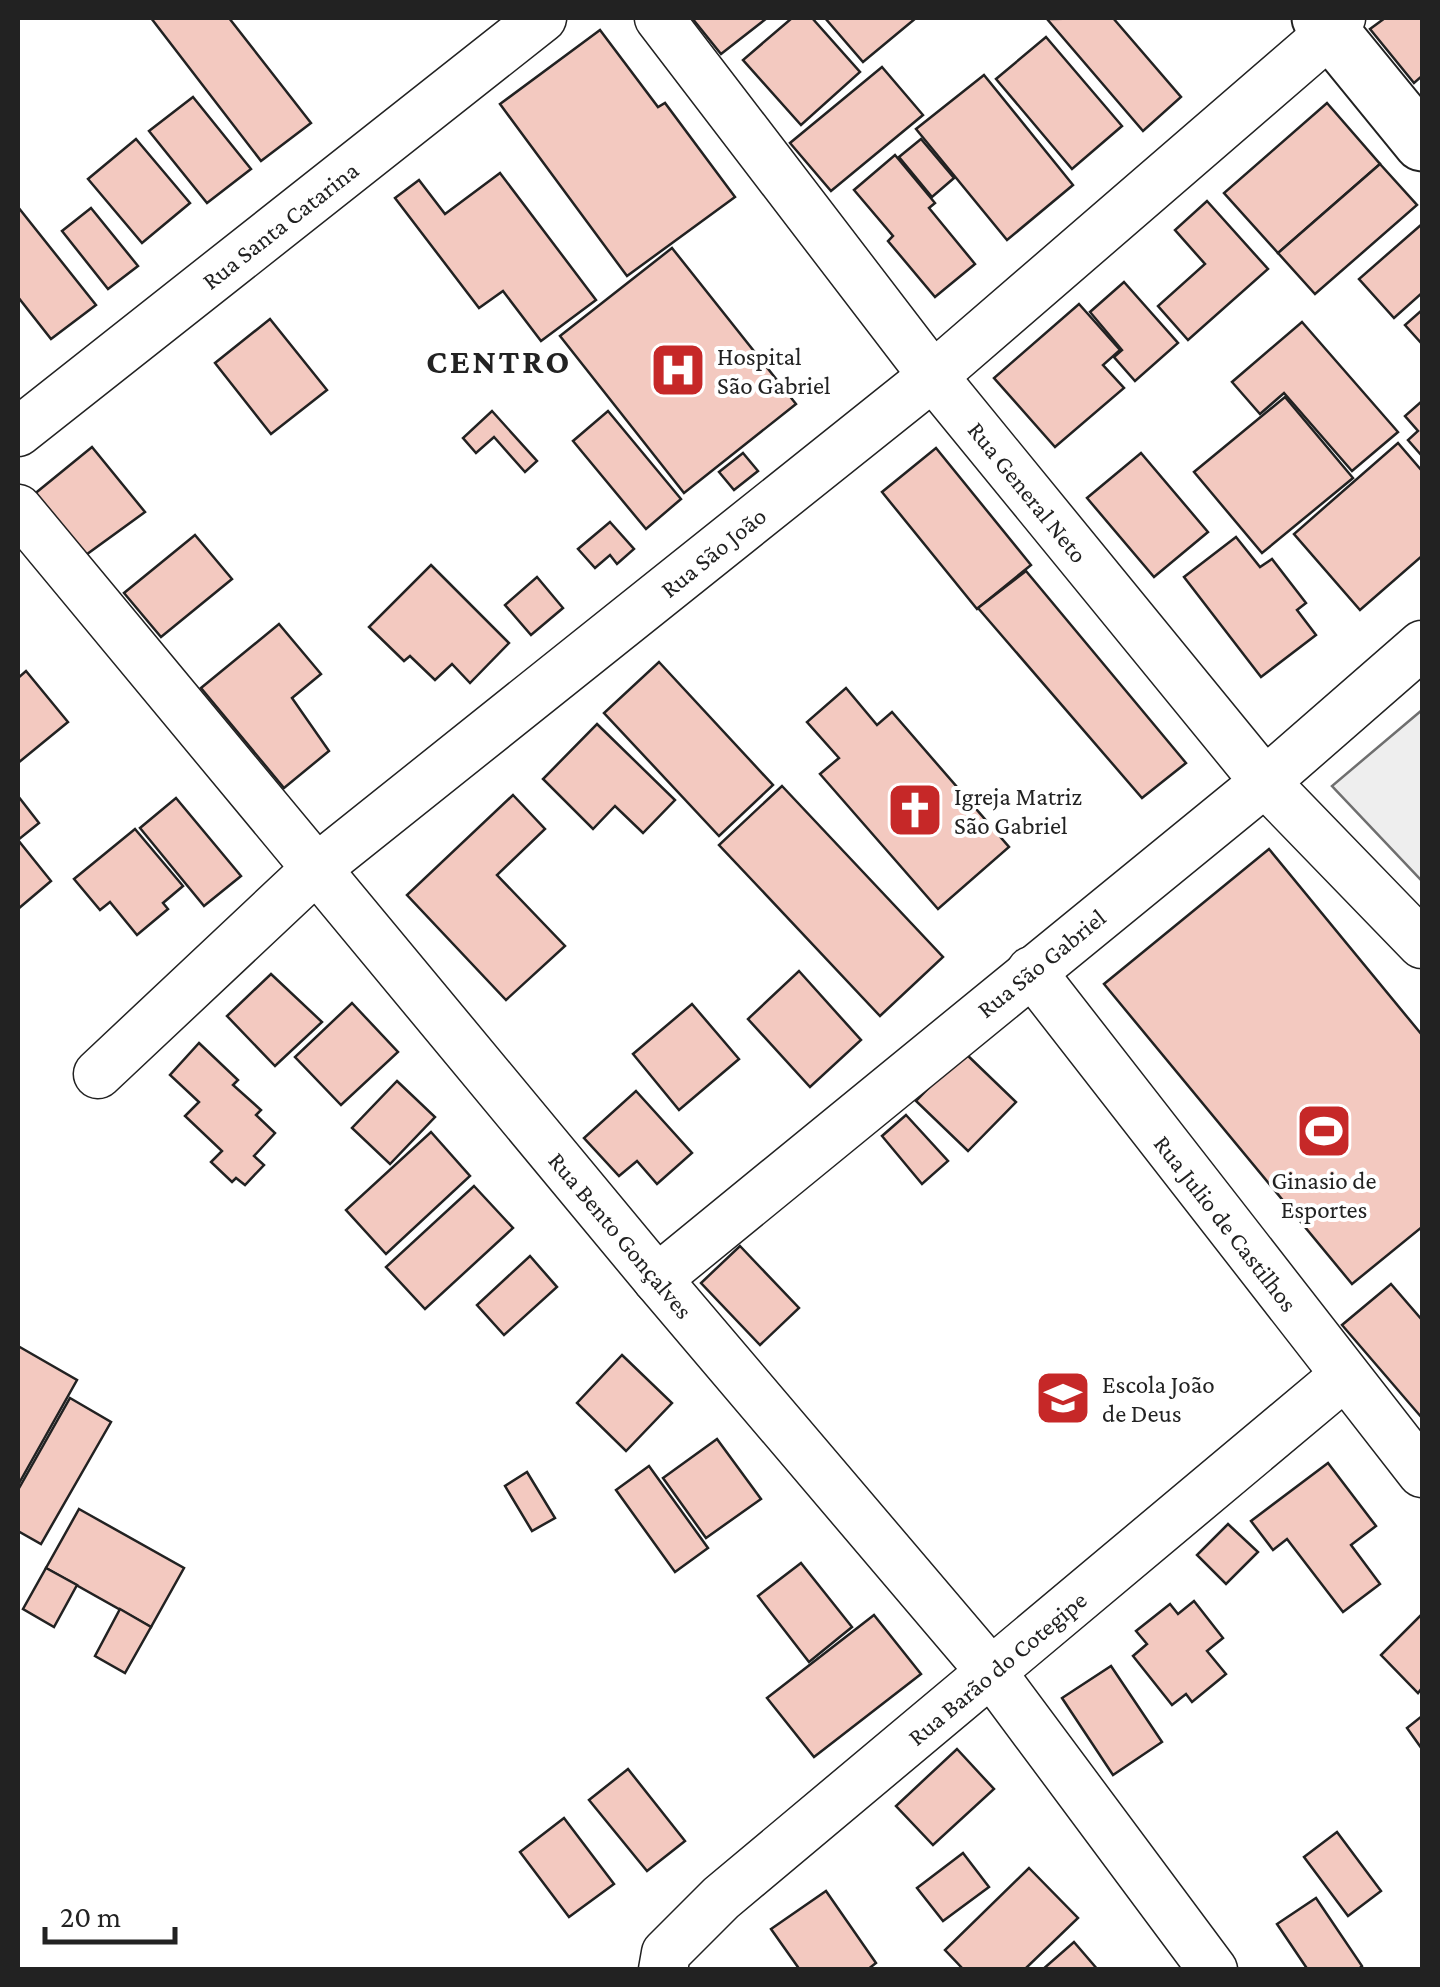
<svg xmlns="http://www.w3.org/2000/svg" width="1440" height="1987" font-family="'Crimson Pro',serif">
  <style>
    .green { fill: #eee; stroke: #6f6f6f; stroke-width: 2.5 }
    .building { fill: #f3c9c0; stroke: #222; stroke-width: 2.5 }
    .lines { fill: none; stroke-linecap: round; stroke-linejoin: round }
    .minor-casing { stroke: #222; stroke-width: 51 }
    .major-casing { stroke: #222; stroke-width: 59 }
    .minor { stroke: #fff; stroke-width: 48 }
    .major { stroke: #fff; stroke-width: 55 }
    .labels { text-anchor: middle; stroke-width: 8; stroke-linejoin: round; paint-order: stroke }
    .street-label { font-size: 25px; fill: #222; stroke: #fff }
    .poi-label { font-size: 25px; fill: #222; stroke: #fff; text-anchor: start }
    .district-label { font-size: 35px; font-weight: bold; letter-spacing: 2.5px; fill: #222; stroke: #fff }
  </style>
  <rect width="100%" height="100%" fill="#fff"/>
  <polygon class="green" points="1422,710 1422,881 1332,786"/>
  <g class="building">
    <polygon points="151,18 229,18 311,123 261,161"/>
    <polygon points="692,18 767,18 721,54"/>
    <polygon points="792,18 812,18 860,72 801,125 743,60"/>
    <polygon points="825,18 916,18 863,62"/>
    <polygon points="1113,18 1181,97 1143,131 1047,19"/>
    <polygon points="1385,18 1422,18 1422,76 1414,83 1370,29"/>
    <polygon points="600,30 658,107 665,103 735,197 627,276 500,104"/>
    <polygon points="1046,37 1122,126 1072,169 996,79"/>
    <polygon points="882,67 923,115 831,191 790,143"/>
    <polygon points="984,75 1073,185 1007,240 916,129"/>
    <polygon points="193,97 251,169 207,203 149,131"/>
    <polygon points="1327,103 1380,164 1278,253 1224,193"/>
    <polygon points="136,139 190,203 142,243 88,179"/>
    <polygon points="921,139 954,178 932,197 899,157"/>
    <polygon points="895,155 935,203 929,208 975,264 935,297 888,241 893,236 854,190"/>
    <polygon points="1380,164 1417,205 1315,294 1278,253"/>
    <polygon points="500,173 596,300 541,341 503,291 479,308 395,198 419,180 445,214"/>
    <polygon points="1207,201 1268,269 1188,340 1158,306 1205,264 1175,230"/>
    <polygon points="18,207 96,305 51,339 18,297"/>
    <polygon points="91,208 138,266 108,289 62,231"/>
    <polygon points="1422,224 1422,293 1394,318 1359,279"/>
    <polygon points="672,248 796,404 684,493 560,336"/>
    <polygon points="1124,282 1178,343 1135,381 1114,357 1122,350 1090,312"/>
    <polygon points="1079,304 1120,350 1103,365 1124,388 1055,447 994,378"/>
    <polygon points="1422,310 1422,344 1405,325"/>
    <polygon points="270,319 327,390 271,434 215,363"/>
    <polygon points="1302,322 1398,432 1352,471 1284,393 1260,414 1232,382"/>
    <polygon points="1285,397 1353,478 1262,553 1194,472"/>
    <polygon points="1422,401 1422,456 1408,440 1418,431 1405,416"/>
    <polygon points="492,411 537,461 525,472 494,437 476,453 463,438"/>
    <polygon points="608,411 681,499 646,529 573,441"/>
    <polygon points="1398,443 1422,471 1422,556 1360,610 1294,534"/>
    <polygon points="92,447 145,512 83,557 32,496"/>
    <polygon points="936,448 1031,565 977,609 882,492"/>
    <polygon points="743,453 758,471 734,490 719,472"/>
    <polygon points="1141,453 1208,532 1154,577 1087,498"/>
    <polygon points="610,522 634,549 617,564 610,555 595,568 578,549"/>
    <polygon points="195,535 232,579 161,637 124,593"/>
    <polygon points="1236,537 1260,567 1272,559 1306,603 1297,610 1316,635 1261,677 1184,577"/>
    <polygon points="431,565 509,643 470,683 452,664 435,680 410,656 404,661 369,627"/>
    <polygon points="1026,571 1186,763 1142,798 978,608"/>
    <polygon points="537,577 563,608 531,635 505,605"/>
    <polygon points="279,624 321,674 292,698 329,751 284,788 201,688"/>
    <polygon points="659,662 773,785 719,836 604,713"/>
    <polygon points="26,671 68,722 18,763 18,678"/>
    <polygon points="846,688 877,725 892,712 1009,847 938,909 820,774 839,758 807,722"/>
    <polygon points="597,724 675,800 643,833 615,806 593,829 543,779"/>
    <polygon points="782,786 943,957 880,1016 719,845"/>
    <polygon points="513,795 545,829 497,875 565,946 506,1000 407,895"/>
    <polygon points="18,796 39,823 18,840"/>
    <polygon points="176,798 241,876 204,906 140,828"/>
    <polygon points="135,829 183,886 163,903 168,909 137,935 110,902 100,910 74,879"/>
    <polygon points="18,840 51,881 18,909"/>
    <polygon points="1269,849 1422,1035 1422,1227 1352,1284 1104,984"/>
    <polygon points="799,971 861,1040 810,1087 748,1019"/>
    <polygon points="271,974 322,1022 275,1066 227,1016"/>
    <polygon points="352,1003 398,1052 341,1105 295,1057"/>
    <polygon points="692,1004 739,1059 679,1110 633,1054"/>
    <polygon points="199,1043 238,1080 233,1085 261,1110 256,1115 275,1133 254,1156 264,1165 245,1185 236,1178 232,1182 211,1162 222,1151 185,1116 199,1102 170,1075"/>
    <polygon points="964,1052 1016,1102 968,1151 916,1101"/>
    <polygon points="397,1081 435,1117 390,1164 352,1128"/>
    <polygon points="636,1091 692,1153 657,1184 637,1161 619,1176 584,1138"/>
    <polygon points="906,1115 948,1161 922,1184 882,1136"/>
    <polygon points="431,1132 470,1176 386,1254 346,1210"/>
    <polygon points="474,1186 513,1228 425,1309 386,1267"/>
    <polygon points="740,1246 799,1308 760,1345 701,1283"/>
    <polygon points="530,1256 557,1287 504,1335 477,1305"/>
    <polygon points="1391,1284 1422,1320 1422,1418 1342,1325"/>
    <polygon points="18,1346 77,1380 18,1485"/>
    <polygon points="622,1355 672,1403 626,1451 577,1403"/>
    <polygon points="70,1398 111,1422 41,1544 18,1531 18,1490"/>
    <polygon points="717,1439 761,1499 706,1538 663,1478"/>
    <polygon points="1328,1463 1376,1526 1351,1545 1380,1584 1343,1612 1287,1539 1273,1550 1251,1521"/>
    <polygon points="649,1466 708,1548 675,1572 616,1490"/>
    <polygon points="527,1472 555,1518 532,1531 505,1486"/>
    <polygon points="79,1509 184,1568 151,1627 46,1568"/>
    <polygon points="1228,1524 1258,1552 1226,1584 1197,1555"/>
    <polygon points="801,1563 852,1627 809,1662 758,1596"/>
    <polygon points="46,1568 77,1585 54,1627 23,1609"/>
    <polygon points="1194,1601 1223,1638 1207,1651 1226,1674 1192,1702 1186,1694 1172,1705 1133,1656 1147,1644 1136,1631 1170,1604 1178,1614"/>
    <polygon points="120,1609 151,1627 125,1673 95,1656"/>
    <polygon points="1422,1614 1422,1688 1418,1693 1381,1655"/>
    <polygon points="874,1615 921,1674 814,1757 767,1698"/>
    <polygon points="1111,1666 1162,1742 1113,1775 1062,1698"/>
    <polygon points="1422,1716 1422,1749 1407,1728"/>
    <polygon points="957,1749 994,1789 933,1845 896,1806"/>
    <polygon points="628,1769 685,1841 647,1871 589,1800"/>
    <polygon points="564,1818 614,1884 569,1917 520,1852"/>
    <polygon points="1337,1832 1381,1891 1348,1916 1304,1857"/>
    <polygon points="963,1853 989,1887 943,1921 917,1888"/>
    <polygon points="1029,1868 1078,1918 1024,1970 964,1970 945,1950"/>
    <polygon points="826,1891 876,1963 867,1970 800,1970 771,1929"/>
    <polygon points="1316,1898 1362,1966 1358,1970 1308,1970 1277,1924"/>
    <polygon points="1074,1942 1098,1970 1042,1970"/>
  </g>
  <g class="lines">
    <g class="minor-casing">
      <g id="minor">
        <polyline points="659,18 933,376 1265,782 1422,944"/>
        <polyline points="18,432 542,18"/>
        <polyline points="18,509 657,1279 992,1673 1213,1970"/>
        <polyline points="1031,971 1422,1473"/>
        <polyline points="98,1074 316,869 933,376 1331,32 1341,18"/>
        <polyline points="657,1279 1265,782 1422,645"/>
        <polyline points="663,1970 666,1953 721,1898 1344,1376"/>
      </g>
    </g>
    <g class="major-casing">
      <polyline id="major" points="1320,18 1422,143"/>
    </g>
    <use href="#minor" class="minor"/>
    <use href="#major" class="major"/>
  </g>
  <defs>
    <g id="hospital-square" transform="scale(2.875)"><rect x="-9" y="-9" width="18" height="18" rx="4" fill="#c62828" stroke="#fff"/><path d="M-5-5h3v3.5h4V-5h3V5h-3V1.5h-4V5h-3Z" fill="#fff"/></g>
    <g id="church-square" transform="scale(2.875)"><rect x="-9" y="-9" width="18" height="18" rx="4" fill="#c62828" stroke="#fff"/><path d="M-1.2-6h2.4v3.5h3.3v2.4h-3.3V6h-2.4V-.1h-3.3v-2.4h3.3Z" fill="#fff"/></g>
    <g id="stadium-square" transform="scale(2.875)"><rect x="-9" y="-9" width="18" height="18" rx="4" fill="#c62828" stroke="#fff"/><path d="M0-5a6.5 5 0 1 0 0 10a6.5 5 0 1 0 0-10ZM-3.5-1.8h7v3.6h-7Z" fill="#fff"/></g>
    <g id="university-square" transform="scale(2.875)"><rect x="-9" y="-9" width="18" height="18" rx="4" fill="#c62828" stroke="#fff"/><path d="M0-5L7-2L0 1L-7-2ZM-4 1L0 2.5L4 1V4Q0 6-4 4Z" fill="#fff"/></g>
  </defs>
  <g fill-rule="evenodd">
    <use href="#hospital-square" x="678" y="370"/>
    <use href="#church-square" x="915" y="810"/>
    <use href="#stadium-square" x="1324" y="1131"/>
    <use href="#university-square" x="1063" y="1398"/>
  </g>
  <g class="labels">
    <g class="street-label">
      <text transform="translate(280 225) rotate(-38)" y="9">Rua Santa Catarina</text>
      <text transform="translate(1028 492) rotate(51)" y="9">Rua General Neto</text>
      <text transform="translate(713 552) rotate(-39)" y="9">Rua São João</text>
      <text transform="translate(1041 963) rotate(-39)" y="9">Rua São Gabriel</text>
      <text transform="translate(1226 1223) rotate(52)" y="9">Rua Julio de Castilhos</text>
      <text transform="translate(621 1235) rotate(50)" y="9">Rua Bento Gonçalves</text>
      <text transform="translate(997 1668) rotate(-40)" y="9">Rua Barão do Cotegipe</text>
    </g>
    <g class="poi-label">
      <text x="717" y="365">Hospital<tspan x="717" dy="29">São Gabriel</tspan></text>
      <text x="954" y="805">Igreja Matriz<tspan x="954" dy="29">São Gabriel</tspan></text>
      <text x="1324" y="1189" text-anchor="middle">Ginasio de<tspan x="1324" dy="29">Esportes</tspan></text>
      <text x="1102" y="1393">Escola João<tspan x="1102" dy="29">de Deus</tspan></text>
    </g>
    <g class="district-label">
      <text x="499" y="373">CENTRO</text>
    </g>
  </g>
  <rect width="1440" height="1987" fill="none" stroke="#222222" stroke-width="40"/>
  <path d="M45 1927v15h130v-15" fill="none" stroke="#222222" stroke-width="5"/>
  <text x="60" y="1927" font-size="30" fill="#222222" stroke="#ffffff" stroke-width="8" paint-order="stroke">20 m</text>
</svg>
